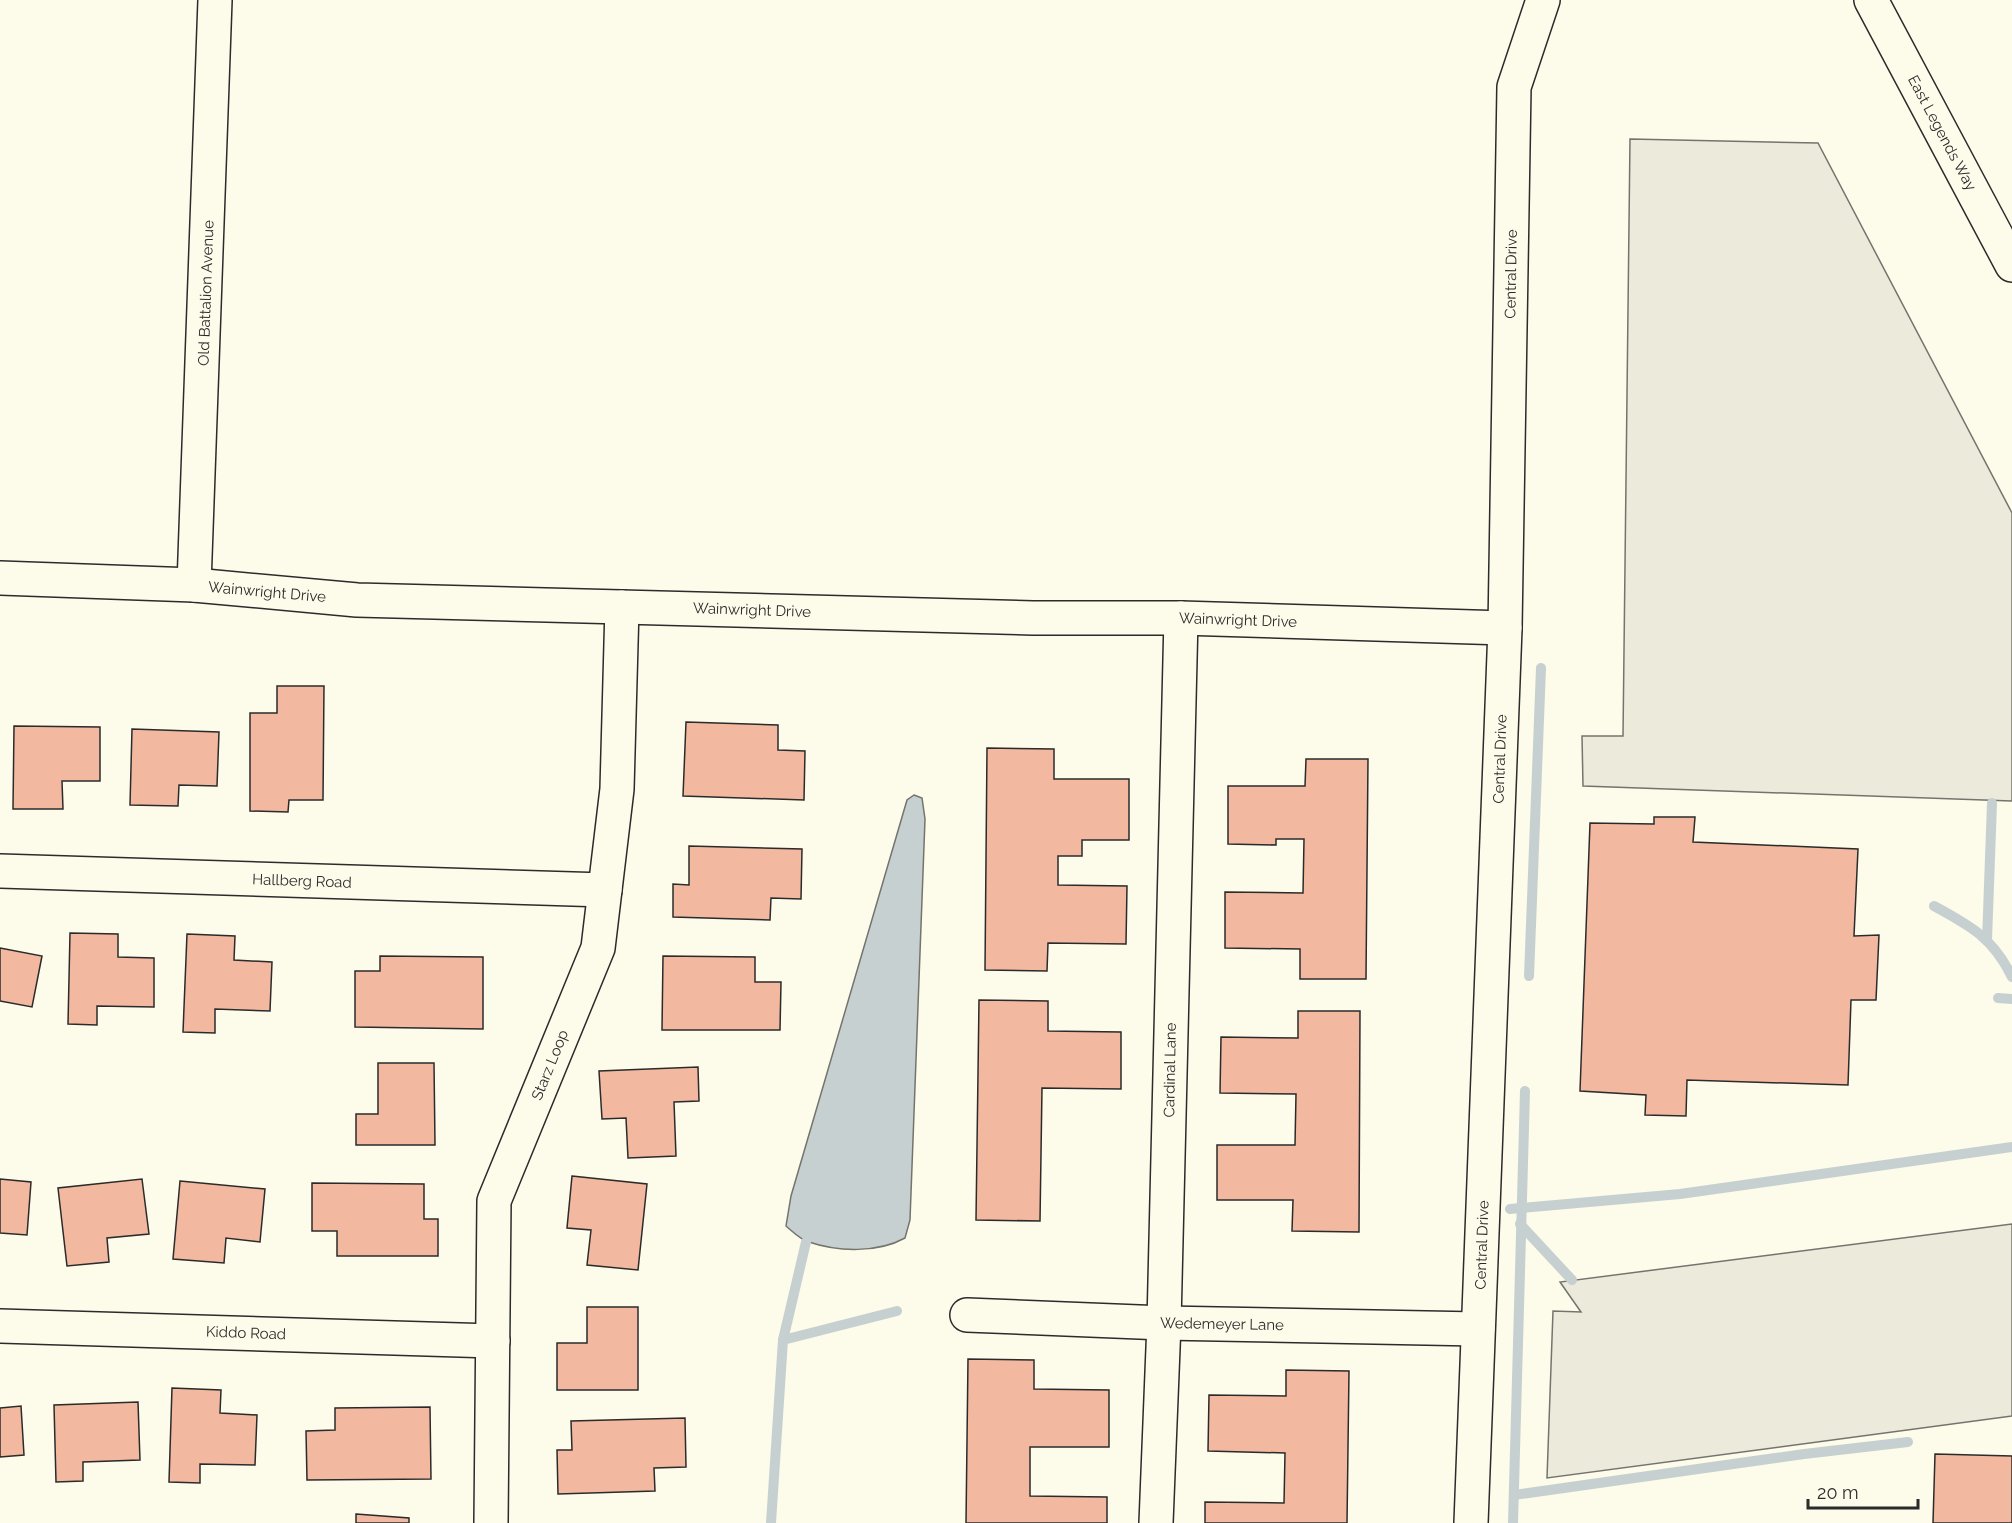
<svg xmlns="http://www.w3.org/2000/svg" width="2012" height="1523" font-family="Raleway,sans-serif">
  <style>
    .parking { fill: #eceadb; stroke: #74746e; stroke-width: 1.5 }
    .water { fill: #c7d0d0; stroke: #74746e; stroke-width: 1.5 }
    .lines { fill: none; stroke-linecap: round; stroke-linejoin: round }
    .stream { stroke: #c7d0d0; stroke-width: 10 }
    .building { fill: #f2b8a0; stroke: #2b2b2b; stroke-width: 1.5 }
    .minor-casing { stroke: #2b2b2b; stroke-width: 36 }
    .tertiary-casing { stroke: #2b2b2b; stroke-width: 36 }
    .minor { stroke: #fdfbea; stroke-width: 33 }
    .tertiary { stroke: #fdfbea; stroke-width: 33 }
    .labels { text-anchor: middle; stroke-width: 4.5; stroke-linejoin: round; paint-order: stroke }
    .street-label { font-size: 15px; fill: #2b2b2b; stroke: #fdfbea }
  </style>
  <rect width="100%" height="100%" fill="#fdfbea"/>
  <g class="parking">
    <polygon points="1630,139 1818,143 2012,513 2012,801 1583,786 1582,736 1623,736"/>
    <polygon points="2012,1224 2012,1416 1547,1478 1553,1311 1581,1312 1560,1282"/>
  </g>
  <path class="water" d="M914,795l8,3 3,21 -15,401 -5,18c-27,15 -67,14 -96,4 -8,-2 -16,-10 -23,-16l5,-30 116,-396z"/>
  <g class="lines">
    <g class="stream">
      <path d="M1934,906c37,20 59,32 78,71"/>
      <polyline points="1987,940 1992,803"/>
      <polyline points="1529,976 1541,668"/>
      <polyline points="1998,998 2012,999"/>
      <polyline points="1510,1209 1680,1194 2012,1147"/>
      <polyline points="1520,1224 1572,1280"/>
      <polyline points="783,1340 806,1242"/>
      <polyline points="1514,1495 1804,1454 1908,1442"/>
      <polyline points="771,1523 783,1340 897,1311"/>
      <polyline points="1513,1523 1525,1091"/>
    </g>
  </g>
  <g class="building">
    <polygon points="277,686 324,686 323,800 289,800 288,812 250,811 250,713 277,713"/>
    <polygon points="686,722 778,725 778,750 805,751 804,800 683,796"/>
    <polygon points="14,726 100,727 100,781 62,781 63,809 13,809"/>
    <polygon points="132,729 219,732 217,786 179,785 178,806 130,805"/>
    <polygon points="987,748 1054,749 1054,779 1129,779 1129,840 1082,840 1082,856 1058,856 1058,885 1127,886 1126,944 1048,943 1047,971 985,970"/>
    <polygon points="1306,759 1368,759 1366,979 1300,979 1300,949 1225,948 1225,892 1303,893 1304,839 1276,839 1276,845 1228,844 1228,786 1305,786"/>
    <polygon points="1654,817 1695,817 1693,842 1858,849 1854,936 1879,935 1876,1000 1851,1000 1848,1085 1687,1080 1686,1116 1645,1115 1646,1095 1580,1091 1590,823 1654,824"/>
    <polygon points="689,846 802,849 801,899 771,898 770,920 673,917 673,884 689,885"/>
    <polygon points="70,933 118,934 118,957 154,958 154,1007 97,1006 97,1025 68,1024"/>
    <polygon points="187,934 235,936 234,960 272,962 270,1011 215,1009 215,1033 183,1032"/>
    <polygon points="0,948 42,956 32,1007 0,1001"/>
    <polygon points="380,956 483,957 483,1029 355,1027 355,971 380,971"/>
    <polygon points="663,956 755,957 755,982 781,982 780,1030 662,1030"/>
    <polygon points="979,1000 1048,1001 1048,1031 1121,1032 1121,1089 1042,1088 1040,1221 976,1220"/>
    <polygon points="1298,1011 1360,1011 1359,1232 1292,1231 1293,1200 1217,1200 1217,1145 1295,1145 1296,1094 1220,1093 1221,1037 1298,1038"/>
    <polygon points="378,1063 434,1063 435,1145 356,1145 356,1114 378,1114"/>
    <polygon points="698,1067 699,1101 674,1102 676,1156 628,1158 626,1118 602,1119 599,1071"/>
    <polygon points="572,1176 647,1184 638,1270 587,1265 591,1230 567,1228"/>
    <polygon points="0,1179 31,1182 27,1235 0,1233"/>
    <polygon points="142,1179 149,1234 107,1238 109,1262 67,1266 58,1188"/>
    <polygon points="180,1181 265,1189 260,1242 226,1238 224,1263 173,1259"/>
    <polygon points="312,1183 424,1184 424,1219 438,1219 438,1256 337,1256 337,1231 312,1231"/>
    <polygon points="587,1307 638,1307 638,1390 557,1390 557,1343 587,1343"/>
    <polygon points="968,1359 1034,1360 1034,1389 1109,1390 1109,1447 1030,1447 1030,1496 1107,1497 1107,1523 966,1523"/>
    <polygon points="1286,1370 1349,1371 1347,1523 1205,1523 1205,1502 1284,1503 1285,1453 1208,1451 1209,1395 1286,1396"/>
    <polygon points="172,1388 221,1390 220,1413 257,1415 255,1465 200,1464 200,1483 169,1482"/>
    <polygon points="138,1402 140,1460 83,1462 83,1481 56,1482 54,1405"/>
    <polygon points="21,1406 24,1455 0,1457 0,1408"/>
    <polygon points="430,1407 431,1479 307,1480 306,1431 335,1430 335,1408"/>
    <polygon points="685,1418 686,1467 654,1468 655,1491 558,1494 557,1450 572,1450 571,1421"/>
    <polygon points="1935,1454 2012,1456 2012,1523 1933,1523"/>
    <polygon points="356,1514 409,1518 409,1523 356,1523"/>
  </g>
  <g class="lines">
    <g class="minor-casing">
      <g id="minor">
        <polyline points="0,578 194,585 357,600 1033,618 1181,618 1505,628"/>
        <polyline points="194,585 215,0"/>
        <polyline points="0,871 605,890"/>
        <polyline points="967,1315 1164,1323 1478,1329"/>
        <polyline points="0,1326 493,1341"/>
        <polyline points="491,1523 494,1201 598,948 617,789 622,607"/>
        <polyline points="1156,1523 1164,1323 1181,618"/>
      </g>
    </g>
    <g class="tertiary-casing">
      <g id="tertiary">
        <polyline points="1871,0 2012,265"/>
        <polyline points="1471,1523 1505,628 1514,87 1543,0"/>
      </g>
    </g>
    <use href="#minor" class="minor"/>
    <use href="#tertiary" class="tertiary"/>
  </g>
  <g class="labels">
    <g class="street-label">
      <text transform="translate(1942 133) rotate(62)" y="5">East Legends Way</text>
      <text transform="translate(1511 274) rotate(-89)" y="5">Central Drive</text>
      <text transform="translate(206 293) rotate(-88)" y="5">Old Battalion Avenue</text>
      <text transform="translate(267 592) rotate(5)" y="5">Wainwright Drive</text>
      <text transform="translate(752 610) rotate(2)" y="5">Wainwright Drive</text>
      <text transform="translate(1238 620) rotate(2)" y="5">Wainwright Drive</text>
      <text transform="translate(1500 759) rotate(-88)" y="5">Central Drive</text>
      <text transform="translate(302 881) rotate(2)" y="5">Hallberg Road</text>
      <text transform="translate(550 1065) rotate(-68)" y="5">Starz Loop</text>
      <text transform="translate(1170 1070) rotate(-89)" y="5">Cardinal Lane</text>
      <text transform="translate(1482 1245) rotate(-88)" y="5">Central Drive</text>
      <text transform="translate(1222 1324) rotate(1)" y="5">Wedemeyer Lane</text>
      <text transform="translate(246 1333) rotate(2)" y="5">Kiddo Road</text>
    </g>
  </g>
  <path d="M1808 1499v9h110v-9" fill="none" stroke="#2b2b2b" stroke-width="3"/>
  <text x="1817" y="1499" font-size="18" fill="#2b2b2b" stroke="#fdfbea" stroke-width="4.5" paint-order="stroke">20 m</text>
</svg>
